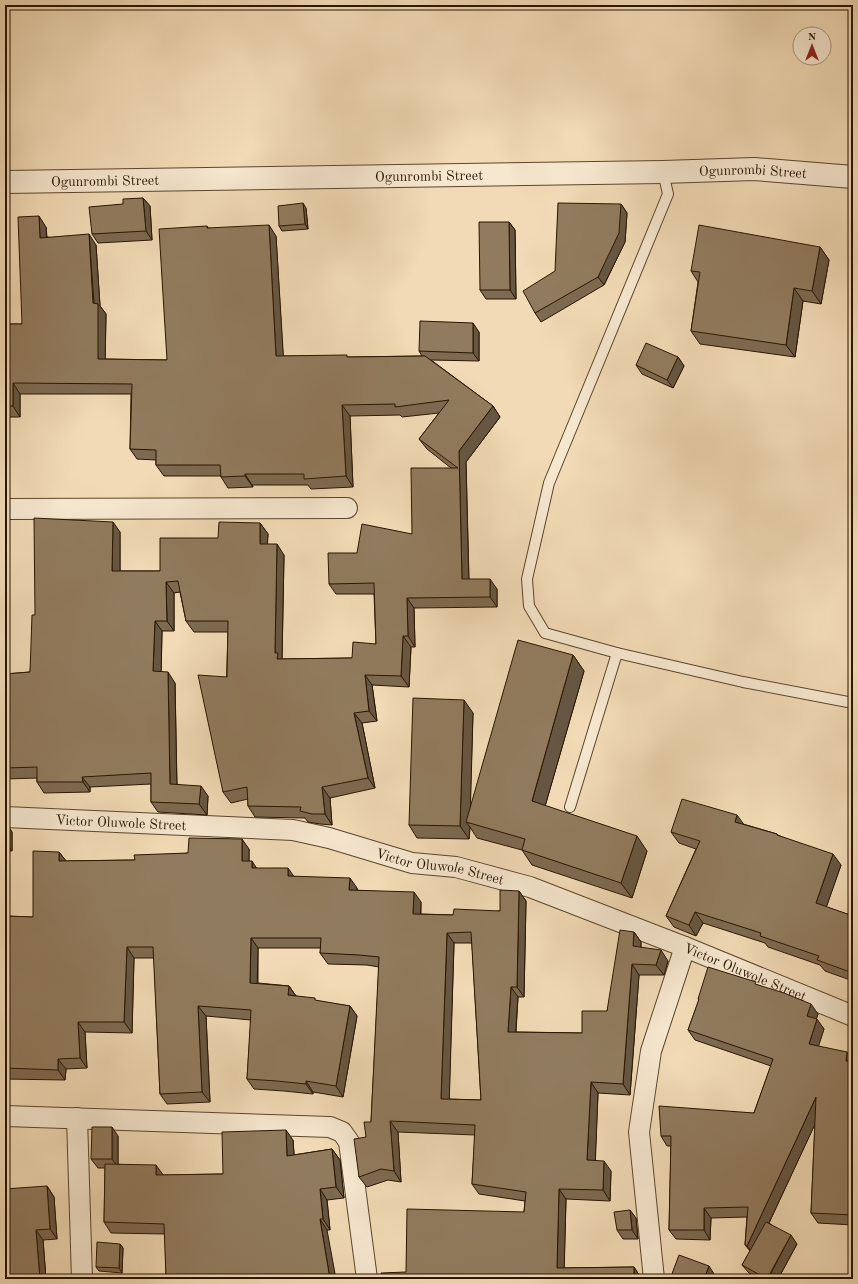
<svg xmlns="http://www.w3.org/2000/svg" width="858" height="1284" font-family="'Old Standard TT',serif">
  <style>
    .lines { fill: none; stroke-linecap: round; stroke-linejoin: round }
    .service-casing { stroke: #5b462d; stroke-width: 12 }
    .minor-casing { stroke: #5b462d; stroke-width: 22 }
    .tertiary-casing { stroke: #5b462d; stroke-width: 24 }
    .service { stroke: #f6e7cf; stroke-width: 10 }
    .minor { stroke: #f6e7cf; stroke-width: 20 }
    .tertiary { stroke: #f6e7cf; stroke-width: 22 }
    .wall { fill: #7d6a51; stroke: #291500; fill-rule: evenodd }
    .shaded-wall { fill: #665642; stroke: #291500 }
    .building { fill: #917b5e; stroke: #291500; fill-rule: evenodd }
    .labels { text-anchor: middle; stroke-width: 3; stroke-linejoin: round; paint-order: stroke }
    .street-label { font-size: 14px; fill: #291500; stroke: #f6e7cf }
  </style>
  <rect width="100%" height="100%" fill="#f1dab5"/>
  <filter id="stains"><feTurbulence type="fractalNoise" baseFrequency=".005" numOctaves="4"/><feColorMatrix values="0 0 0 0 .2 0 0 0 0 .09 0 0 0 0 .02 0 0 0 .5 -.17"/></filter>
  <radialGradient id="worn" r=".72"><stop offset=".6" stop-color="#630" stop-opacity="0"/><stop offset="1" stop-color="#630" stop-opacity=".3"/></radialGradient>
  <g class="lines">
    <g class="service-casing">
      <g id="service">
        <polyline points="663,172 668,194 549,483 527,579 529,606 545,633 617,653 743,682 853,703"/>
        <polyline points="570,807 617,653"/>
      </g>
    </g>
    <g class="minor-casing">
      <g id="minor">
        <polyline points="5,509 347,508"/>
        <path id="s1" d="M5,817l288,13 36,8 83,25 44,4 74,20 155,60 168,69"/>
        <polyline points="5,1116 330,1127 342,1132 349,1142 367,1279"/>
        <polyline points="77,1118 82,1279"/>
        <polyline points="654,1279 639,1132 651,1051 685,947"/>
      </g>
    </g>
    <g class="tertiary-casing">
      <g id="tertiary">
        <path id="s2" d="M5,182l658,-10 91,-3 99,8"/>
      </g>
    </g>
    <use href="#service" class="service"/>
    <use href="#minor" class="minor"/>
    <use href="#tertiary" class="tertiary"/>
  </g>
  <g class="wall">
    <polygon points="143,198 150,206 152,240 98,243 92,234 123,204"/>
    <polygon points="621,204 627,213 625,242 604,285 541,322 535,313 555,271"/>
    <polygon points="306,208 308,229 282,231 279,226"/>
    <polygon points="509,222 515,230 516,299 486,299 480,290"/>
    <polygon points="207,226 208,228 276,236 283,356 348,357 422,356 419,351 479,332 479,361 431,360 493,406 500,417 466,462 469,579 497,589 497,607 414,608 415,647 411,647 409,687 372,685 377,721 362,723 375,788 330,798 332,825 320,824 308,822 305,818 255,817 248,806 248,799 231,803 223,792 228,632 194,632 186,621 180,592 174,593 174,631 162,631 161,672 175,683 177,784 208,796 207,815 158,812 151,802 151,784 90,787 90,792 44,793 37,782 37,778 5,779 5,674 30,672 35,615 120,532 120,571 160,571 218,538 260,523 268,534 267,544 284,555 282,659 352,658 376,644 374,594 336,594 329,584 357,553 412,534 451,468 427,449 419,439 439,413 402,417 400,415 350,416 353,487 311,489 308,485 252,485 253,487 228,488 221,477 221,476 164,476 156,465 156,460 137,459 130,449 131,394 20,394 20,417 5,417 5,324 22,324 46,227 47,237 96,245 100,306 106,314 105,359 167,360"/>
    <polygon points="820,247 829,260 821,304 803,301 795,357 700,344 691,331 698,282 691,271"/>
    <polygon points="678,357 684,366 673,388 642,374 636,365"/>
    <polygon points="573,655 584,671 545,806 647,851 632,898 532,865 522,850 477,838 470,827 469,839 417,838 409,825 473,713 470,808"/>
    <polygon points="5,822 12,832 12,851 5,851"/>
    <polygon points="743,824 777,834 778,835 841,865 826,907 853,916 853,981 825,971 820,965 768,947 765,943 703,923 696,936 674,927 666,916 696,849 679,843 671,832"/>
    <path d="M249,849v12l7,7 38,9 63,11v2l64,12v12l32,1 47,-4 19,-20 7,10 -2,96h-6l-2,35 66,1 25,-22 27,-79 7,10v5l27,14 -4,14h-25l-9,120 -32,-2 -3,68 16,10 -1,30 -44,-2 -2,69 70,-1 7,11v1l-235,-7 118,-60 1,-11 -46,-7 -7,-10 3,-49 -77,-3 3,50 -13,-2 -21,7 -8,-10 7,-40 5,-15 8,-155 -12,-2 -39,-1 -8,-11 1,-5h-63v35l31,3 7,10 20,5 34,5 7,10 -14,81 -30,-5v2l-29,-3 -30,-2 -7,-10 4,-59 -45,-4 4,86 -43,2 -7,-10 -6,-136h-20l-2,75 -47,-1 2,36 -21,1 -1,11 -60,-1v-163l28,1 26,-65 7,9 69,-1 53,-7zM454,943h18l9,157 -32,-1z"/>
    <polygon points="758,985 818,1014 816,1019 824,1029 818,1046 853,1060 853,1225 818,1223 811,1213 815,1124 769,1223 797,1244 778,1279 758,1279 749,1273 742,1265 750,1251 745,1245 747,1217 711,1218 710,1240 676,1239 669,1230 671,1146 667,1146 661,1136 754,1113 771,1066 695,1040 688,1030 699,1000 698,999"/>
    <polygon points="118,1136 118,1164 163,1175 223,1174 293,1140 294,1155 332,1149 340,1160 344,1198 327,1200 330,1230 327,1230 166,1278 165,1234 111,1233 104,1222 105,1168 98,1168 91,1159"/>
    <polygon points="47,1186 54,1197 57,1239 43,1240 46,1279 5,1279"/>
    <polygon points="636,1218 638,1239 623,1239 617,1230"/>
    <polygon points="120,1244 123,1248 122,1273 99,1271 96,1267"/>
  </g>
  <g class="shaded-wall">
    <polygon points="143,198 150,206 152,240 146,231"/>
    <polygon points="303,203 306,208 308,229 305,224"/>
    <polygon points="621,204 627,213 625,242 604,285 598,277"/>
    <polygon points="39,216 46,227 47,249 40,238"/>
    <polygon points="509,222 515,230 516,299 510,290"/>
    <polygon points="269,225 276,236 284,366 276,356"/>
    <polygon points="89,234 96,245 100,306 106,314 105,370 98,359"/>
    <polygon points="820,247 829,260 821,304 812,291"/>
    <polygon points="794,288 803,301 795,357 786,345"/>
    <polygon points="473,323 479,332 479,361 473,353"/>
    <polygon points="678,357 684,366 673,388 667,380"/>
    <polygon points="13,383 20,394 20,417 13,406"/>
    <polygon points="342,405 350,416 353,487 346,476"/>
    <polygon points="493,406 500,417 466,462 469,589 462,579 459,451"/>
    <polygon points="245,474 252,485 253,487 245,476"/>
    <polygon points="113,522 120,532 120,581 112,571"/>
    <polygon points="260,523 268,534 267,554 260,544"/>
    <polygon points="277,544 284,555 282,660 277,659 275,653"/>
    <polygon points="490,579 497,589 497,607 490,597"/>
    <polygon points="166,582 174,593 174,631 167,621"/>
    <polygon points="407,598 414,608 415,647 408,636"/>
    <polygon points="155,621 162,631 161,682 153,671"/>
    <polygon points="403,636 411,647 409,687 401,676"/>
    <polygon points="573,655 584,671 542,817 532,801"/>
    <polygon points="168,672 175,683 177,794 170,784"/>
    <polygon points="365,675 372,685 377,721 369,711"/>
    <polygon points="464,700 473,713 470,823 466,822 470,827 469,839 460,826"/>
    <polygon points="354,713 362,723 375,788 368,778"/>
    <polygon points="82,777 90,787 90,792 83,782"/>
    <polygon points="201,786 208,796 207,815 199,804"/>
    <polygon points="322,787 330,798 332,825 325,814"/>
    <polygon points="737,815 745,826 735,822"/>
    <polygon points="5,822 12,832 12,851 5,841"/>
    <polygon points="637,836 647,851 632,898 621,883"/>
    <polygon points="242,839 249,849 249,872 242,861"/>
    <polygon points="59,852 67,862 59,861"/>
    <polygon points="833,854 841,865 824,914 816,903"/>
    <polygon points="252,861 259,872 252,868"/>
    <polygon points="288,868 295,878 288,876"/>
    <polygon points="350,878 357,888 357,900 349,890"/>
    <polygon points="519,891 526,901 524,997 517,987"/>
    <polygon points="414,892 421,902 420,924 413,914"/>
    <polygon points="695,912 703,923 696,936 689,925"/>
    <polygon points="634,932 641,942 640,956 633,946"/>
    <polygon points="447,933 454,943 449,1109 441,1099"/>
    <polygon points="251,938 258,948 257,993 250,983"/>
    <polygon points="127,947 134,958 132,1033 124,1022"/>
    <polygon points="661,950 668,961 664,975 656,965"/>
    <polygon points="632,964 639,975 630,1095 623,1084"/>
    <polygon points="289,986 296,996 288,995"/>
    <polygon points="511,987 518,997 515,1042 508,1032"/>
    <polygon points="811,1004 818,1014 814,1026 807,1016"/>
    <polygon points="198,1006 206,1016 210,1102 202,1092"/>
    <polygon points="350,1006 357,1016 343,1097 336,1086"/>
    <polygon points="817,1019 824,1029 816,1054 809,1044"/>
    <polygon points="78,1022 85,1032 87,1068 80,1058"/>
    <polygon points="847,1052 853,1060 853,1068 846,1061"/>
    <polygon points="58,1059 66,1069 65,1080 58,1070"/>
    <polygon points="306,1081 313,1092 313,1094 306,1084"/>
    <polygon points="591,1082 598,1093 595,1171 587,1160"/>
    <polygon points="816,1097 823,1107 754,1255 747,1246"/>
    <polygon points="390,1121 398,1132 401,1182 394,1171"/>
    <polygon points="112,1127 118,1136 118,1168 112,1159"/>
    <polygon points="286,1130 293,1140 295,1167 287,1156"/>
    <polygon points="332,1149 340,1160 344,1198 336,1187"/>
    <polygon points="604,1161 611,1171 610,1201 603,1190"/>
    <polygon points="156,1165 164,1176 156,1175"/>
    <polygon points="47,1186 54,1197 57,1239 50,1229"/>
    <polygon points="320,1189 327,1200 330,1230 323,1219"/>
    <polygon points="559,1189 566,1199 564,1278 557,1268"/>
    <polygon points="704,1208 711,1218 710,1240 704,1230"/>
    <polygon points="630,1210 636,1218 638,1239 632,1230"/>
    <polygon points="320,1219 327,1230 336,1279 330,1279"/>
    <polygon points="36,1230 43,1240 46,1279 40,1279"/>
    <polygon points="791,1235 797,1244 778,1279 768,1279"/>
    <polygon points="120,1244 123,1248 122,1273 119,1268"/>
    <polygon points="709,1266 716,1277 715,1279 704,1279"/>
    <polygon points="634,1267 641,1278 641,1279 634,1279"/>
  </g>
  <g class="building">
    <polygon points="143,198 146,231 92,234 89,207 123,204 123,199"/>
    <polygon points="303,203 305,224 279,226 278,206"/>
    <polygon points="558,203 621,204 619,233 598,277 535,313 523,291 555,271"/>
    <polygon points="39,216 40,238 89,234 93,303 98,304 98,359 167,360 159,229 207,226 207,228 269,225 276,356 347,355 347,357 425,356 493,406 459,451 462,579 490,579 490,597 407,598 408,636 403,636 401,676 365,675 369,711 354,713 368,778 322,787 325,814 312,814 300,811 301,807 248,806 247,787 223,792 198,675 227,677 228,621 186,621 178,581 166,582 167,621 155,621 153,671 168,672 170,784 201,786 199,804 151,802 151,773 82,777 83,782 37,782 37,767 5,768 5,674 30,672 32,615 35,615 34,518 113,522 112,571 160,571 160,538 218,538 219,522 260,523 260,544 277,544 275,653 278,653 277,659 352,658 353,642 376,644 374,583 329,584 328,553 357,553 362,524 412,534 411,468 458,468 419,439 449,400 395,407 395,404 342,405 346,476 304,479 304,474 245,474 245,476 221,477 220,465 156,465 156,450 130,449 132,384 13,383 13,406 5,406 5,324 22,324 18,217"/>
    <polygon points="479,222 509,222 510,290 480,290"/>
    <polygon points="699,225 820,247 812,291 794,288 786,345 691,331 700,272 691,271"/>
    <polygon points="420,321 473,323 473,353 419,351"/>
    <polygon points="646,343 678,357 667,380 636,365"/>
    <polygon points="518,640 573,655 532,801 637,836 621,883 522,850 525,839 466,822"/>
    <polygon points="413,698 464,700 460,826 409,825"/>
    <polygon points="682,799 737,815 735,822 777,834 777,835 833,854 816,903 853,916 853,973 817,960 819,956 760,936 761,933 695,912 689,925 666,916 700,841 671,832"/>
    <path d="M189,838l53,1v22h10v7h36v8l62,2 -1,12 65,2 -1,22 40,1 1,-6 46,2v-21l19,1 -2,96h-6l-3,45 74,1v-22h25l13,-81 14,2 -1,14 28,4 -5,15 -24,-1 -9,120 -32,-2 -4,78 17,1 -1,29 -44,-1 -2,79 77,-1v12h-252l-1,-6 25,-1 1,-63 117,3 2,-20 -54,-8 3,-59 -85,-4 4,50 -13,-2 -22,8 -5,-38 12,-2 -2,-15h7l8,-165 -20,-2 -39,-2 1,-15h-70l-1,45 39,3 -1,9 27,3v2l35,6 -14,80 -30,-5v3l-29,-3 -30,-2 4,-69 -53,-4 4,86 -42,2 -7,-147h-26l-3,75h-46l2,36 -22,1v11l-53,-2v-152l28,1v-66l26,1v9l76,-1 -1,-5 54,-2zM471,932l10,168 -40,-1 6,-166z"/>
    <polygon points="708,967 756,982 755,984 784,993 811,1004 807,1016 817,1019 809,1044 847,1052 846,1061 853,1062 853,1215 811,1213 816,1097 747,1246 745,1245 748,1207 704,1208 704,1230 669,1230 671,1136 661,1136 659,1106 754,1113 773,1059 688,1030 699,999 698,999"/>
    <polygon points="92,1127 112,1127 112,1159 91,1159"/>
    <polygon points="286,1130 287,1156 332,1149 336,1187 320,1189 323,1219 320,1219 330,1279 118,1279 166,1278 164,1224 104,1222 105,1164 156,1165 156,1175 223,1174 222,1132"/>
    <polygon points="47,1186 50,1229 36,1230 40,1279 5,1279 5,1189"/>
    <polygon points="630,1210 632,1230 617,1230 614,1212"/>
    <polygon points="766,1222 791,1235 767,1279 742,1265"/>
    <polygon points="97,1242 120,1244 119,1268 96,1267"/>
    <polygon points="679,1255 709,1266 704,1279 670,1279"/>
  </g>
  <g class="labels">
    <g class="street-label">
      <text dy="5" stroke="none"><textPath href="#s2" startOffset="748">Ogunrombi Street</textPath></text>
      <text dy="5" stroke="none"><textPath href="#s2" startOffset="424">Ogunrombi Street</textPath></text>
      <text dy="5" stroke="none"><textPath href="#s2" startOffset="100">Ogunrombi Street</textPath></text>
      <text dy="5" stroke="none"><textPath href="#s1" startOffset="116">Victor Oluwole Street</textPath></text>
      <text dy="5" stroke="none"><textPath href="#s1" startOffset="440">Victor Oluwole Street</textPath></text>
      <text dy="5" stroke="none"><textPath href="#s1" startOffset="764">Victor Oluwole Street</textPath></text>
    </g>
  </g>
  <rect width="858" height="1284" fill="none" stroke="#f1dab5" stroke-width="20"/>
  <rect x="6" y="6" width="846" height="1272" fill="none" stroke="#291500" stroke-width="2"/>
  <rect x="10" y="10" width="838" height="1264" fill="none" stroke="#291500"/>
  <g transform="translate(812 46)"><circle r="19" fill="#f6e7cf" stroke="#a4937c"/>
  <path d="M0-3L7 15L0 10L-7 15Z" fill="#8f2418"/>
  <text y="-6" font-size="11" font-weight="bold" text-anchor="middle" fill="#291500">N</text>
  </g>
  <rect width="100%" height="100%" filter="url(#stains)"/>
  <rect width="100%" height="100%" fill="url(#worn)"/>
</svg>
